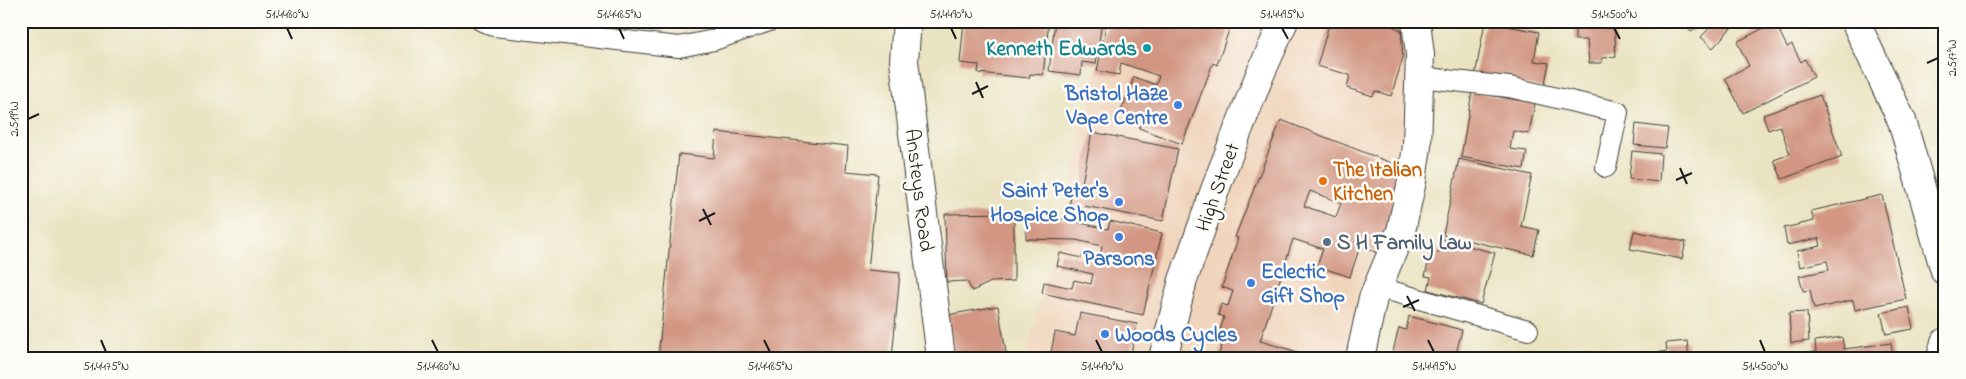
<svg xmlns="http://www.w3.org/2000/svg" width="1966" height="379" font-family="'Indie Flower',sans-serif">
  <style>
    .built { fill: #f0d5bc }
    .building { fill: #d29682; fill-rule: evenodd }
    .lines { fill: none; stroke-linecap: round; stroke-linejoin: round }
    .lane-casing { stroke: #3b3a35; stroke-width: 22 }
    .street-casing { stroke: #3b3a35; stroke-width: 30 }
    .secondary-casing { stroke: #3b3a35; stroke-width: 30 }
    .primary-casing { stroke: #3b3a35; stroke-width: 30 }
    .lane { stroke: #fff; stroke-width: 20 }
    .street { stroke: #fff; stroke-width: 28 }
    .secondary { stroke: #fff; stroke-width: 28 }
    .primary { stroke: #fff; stroke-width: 28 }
    .ticks { fill: none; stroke: #1c1c1c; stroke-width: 2 }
    .culture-dot { fill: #0f9aa8; stroke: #fdfcf7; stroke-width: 2 }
    .shop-dot { fill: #3f7fe0; stroke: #fdfcf7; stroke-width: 2 }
    .food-dot { fill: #e8710a; stroke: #fdfcf7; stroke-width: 2 }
    .service-dot { fill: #5c6f8a; stroke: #fdfcf7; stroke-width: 2 }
    .labels { text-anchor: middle; stroke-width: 5; stroke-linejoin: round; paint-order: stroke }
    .culture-label { font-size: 21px; font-weight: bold; fill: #0d838f; stroke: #fdfcf7; text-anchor: end }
    .shop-label { font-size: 21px; font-weight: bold; fill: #366cbe; stroke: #fdfcf7; text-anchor: end }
    .food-label { font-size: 21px; font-weight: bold; fill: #c56008; stroke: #fdfcf7; text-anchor: start }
    .street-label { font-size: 21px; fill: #1c1c1c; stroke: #fdfcf7 }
    .service-label { font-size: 21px; font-weight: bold; fill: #4e5e75; stroke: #fdfcf7; text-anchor: start }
    .neatline { fill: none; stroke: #1c1c1c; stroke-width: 2 }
    .ticks-label { font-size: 12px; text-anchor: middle; fill: #1c1c1c }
  </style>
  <rect width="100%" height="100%" fill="#fdfcf7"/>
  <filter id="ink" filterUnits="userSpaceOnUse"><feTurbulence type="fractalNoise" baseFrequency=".02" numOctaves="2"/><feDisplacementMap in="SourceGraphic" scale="10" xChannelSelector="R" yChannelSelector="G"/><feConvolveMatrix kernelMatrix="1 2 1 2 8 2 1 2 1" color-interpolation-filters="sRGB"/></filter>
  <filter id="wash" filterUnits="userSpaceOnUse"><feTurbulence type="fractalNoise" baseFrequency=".0096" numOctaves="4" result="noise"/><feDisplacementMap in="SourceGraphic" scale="20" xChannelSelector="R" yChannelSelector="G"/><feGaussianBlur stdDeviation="1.12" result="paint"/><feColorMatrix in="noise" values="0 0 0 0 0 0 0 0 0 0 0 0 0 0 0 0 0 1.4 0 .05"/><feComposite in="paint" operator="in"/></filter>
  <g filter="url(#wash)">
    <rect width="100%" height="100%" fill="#eae3c1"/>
    <polygon class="built" points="1106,21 1408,21 1412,148 1356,358 1025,358 1077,163"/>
    <g id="blocks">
      <g class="building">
        <polygon points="964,21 1049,21 1043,75 1030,74 1029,78 978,73 979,65 960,63"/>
        <polygon points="1055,21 1102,21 1096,64 1082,62 1081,75 1049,71"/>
        <polygon points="1107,21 1129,26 1130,21 1232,21 1217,65 1213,63 1182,144 1139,128 1142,119 1121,111 1134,77 1156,85 1159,76 1121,63 1119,75 1097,71"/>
        <polygon points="1330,21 1380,21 1401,30 1403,58 1391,96 1375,91 1373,96 1347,88 1350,75 1317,66"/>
        <polygon points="1575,21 1614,21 1616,57 1602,58 1602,63 1589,63 1587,40 1575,40"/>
        <polygon points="1684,21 1701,21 1691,32 1682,24"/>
        <polygon points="1716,21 1737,21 1713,48 1701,37"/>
        <polygon points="1485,22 1539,32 1534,61 1549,63 1544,88 1475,76"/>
        <polygon points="1775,22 1787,47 1792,44 1801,62 1805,59 1814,77 1743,113 1725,78 1749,66 1737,42"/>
        <polygon points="1472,92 1535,103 1529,134 1513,131 1510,149 1527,151 1524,169 1461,157"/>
        <polygon points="1820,95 1842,157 1782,179 1774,160 1790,154 1780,126 1768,130 1763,115"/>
        <path d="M1281,120l121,47 -8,28 -4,27 -12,31 -18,-7 -10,31 -33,-11 6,-17 -30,-10 -33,102 38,11 -2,6h-78l8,-27 -6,-1 4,-13 -6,-2 3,-11 7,2 5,-15 -11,-4 16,-49 -3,-1zM1310,191l31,12 -5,14 -32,-11z"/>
        <polygon points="1636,124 1668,128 1665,148 1634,145"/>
        <polygon points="716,132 848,146 846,171 878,174 868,270 900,273 892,358 658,358 679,154 714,158"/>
        <polygon points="1092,132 1178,149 1163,221 1084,206 1082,215 1068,212 1072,192 1080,193"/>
        <polygon points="1632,151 1661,154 1659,182 1629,179"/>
        <polygon points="1459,159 1532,175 1521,226 1539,230 1533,255 1443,235"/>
        <polygon points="1882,195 1906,299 1855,310 1853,300 1814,309 1810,290 1803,291 1799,276 1829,270 1827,261 1800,267 1797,251 1821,246 1819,238 1787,245 1784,228 1814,221 1811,211"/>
        <polygon points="1014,213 1014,281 991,282 972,291 967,281 947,282 945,214"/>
        <polygon points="1026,219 1075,219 1080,223 1108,229 1110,221 1162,233 1143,315 1042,293 1044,282 1072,288 1074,280 1091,284 1093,274 1057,266 1060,253 1082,258 1083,253 1100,257 1102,246 1076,240 1026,239"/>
        <polygon points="1634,231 1686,242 1682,259 1630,249"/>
        <polygon points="1442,239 1495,253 1481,304 1428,290 1431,277 1425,276 1431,251 1438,253"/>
        <polygon points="998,306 1007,358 955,358 947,315"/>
        <polygon points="1909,307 1913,329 1886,334 1881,313"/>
        <polygon points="1807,312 1809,341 1791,343 1789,313"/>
        <polygon points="1080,313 1137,324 1130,358 1050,358 1055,332 1075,336"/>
        <polygon points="1409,316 1462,330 1455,358 1398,358 1399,354 1393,352 1396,339 1399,328 1406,330"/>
        <polygon points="1842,337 1844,349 1891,343 1893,358 1806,358 1805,353 1816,352 1815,341"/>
        <polygon points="1687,341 1689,358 1625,358 1667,351 1666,343"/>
        <polygon points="1776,351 1777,358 1738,358 1738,357"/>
      </g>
    </g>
  </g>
  <g filter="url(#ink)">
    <use href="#blocks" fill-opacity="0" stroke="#3b3a35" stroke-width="1"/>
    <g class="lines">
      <g class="lane-casing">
        <g id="lane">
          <polyline points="482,21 494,26 679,47 714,40 769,21"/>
          <polyline points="1419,77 1509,87 1618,112 1606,167"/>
          <polyline points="1377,287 1528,330"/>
        </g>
      </g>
      <g class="street-casing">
        <g id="street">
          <polyline points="907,21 904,61 941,358"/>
          <polyline points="1360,358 1373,298 1401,231 1412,181 1417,146 1420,55 1416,21"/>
        </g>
      </g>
      <g class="secondary-casing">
        <g id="secondary">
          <polyline points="1855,21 1902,121 1945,271"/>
          <polyline points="1941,358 1945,342"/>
        </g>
      </g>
      <g class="primary-casing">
        <polyline id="primary" points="1163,358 1183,280 1220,176 1259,77 1284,21"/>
      </g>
      <use href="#lane" class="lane"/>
      <use href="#street" class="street"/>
      <use href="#secondary" class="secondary"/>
      <use href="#primary" class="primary"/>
    </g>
  </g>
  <path class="ticks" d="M287,28l5,11M619,28l5,11M951,28l5,11M1282,28l6,11M1614,28l6,11M1927,63l11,-5M976,82l7,16M972,94l16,-8M28,119l11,-5M1680,168l7,16M1676,180l16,-7M703,209l8,16M699,221l16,-8M1407,296l8,15M1403,307l16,-7M101,340l5,12M432,340l6,12M764,340l6,12M1096,340l6,12M1428,340l6,12M1760,340l5,12"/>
  <circle class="culture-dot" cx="1147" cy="48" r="5"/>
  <g class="shop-dot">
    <circle cx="1178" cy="105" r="5"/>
    <circle cx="1119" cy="202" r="5"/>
    <circle cx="1119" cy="237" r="5"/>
    <circle cx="1251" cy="283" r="5"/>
    <circle cx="1105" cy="334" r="5"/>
  </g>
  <circle class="food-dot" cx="1323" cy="181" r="5"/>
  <circle class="service-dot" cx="1327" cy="242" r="5"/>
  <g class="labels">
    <g class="culture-label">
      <text x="1137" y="55">Kenneth Edwards</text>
    </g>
    <g class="shop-label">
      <text x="1168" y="100">Bristol Haze<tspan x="1168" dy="24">Vape Centre</tspan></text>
      <text x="1109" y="197">Saint Peter's<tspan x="1109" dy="24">Hospice Shop</tspan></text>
      <text x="1119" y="265" text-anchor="middle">Parsons</text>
      <text x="1261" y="278" text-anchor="start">Eclectic<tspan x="1261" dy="24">Gift Shop</tspan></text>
      <text x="1115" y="341" text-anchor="start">Woods Cycles</text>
    </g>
    <g class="food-label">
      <text x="1333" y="176">The Italian<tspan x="1333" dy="24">Kitchen</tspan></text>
    </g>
    <g class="street-label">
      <text transform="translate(1217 187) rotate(-70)" y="7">High Street</text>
      <text transform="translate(920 190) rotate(83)" y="7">Ansteys Road</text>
    </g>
    <g class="service-label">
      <text x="1337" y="249">S H Family Law</text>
    </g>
  </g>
  <rect width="1966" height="379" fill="none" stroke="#fdfcf7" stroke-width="55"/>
  <rect x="28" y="28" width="1910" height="324" class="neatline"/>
  <g class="ticks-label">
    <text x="287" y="18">51.4480°N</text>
    <text x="619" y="18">51.4485°N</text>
    <text x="951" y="18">51.4490°N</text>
    <text x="1282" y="18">51.4495°N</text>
    <text x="1614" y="18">51.4500°N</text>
    <text transform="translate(1952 58) rotate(-90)" y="4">2.517°W</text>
    <text transform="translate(14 119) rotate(-90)" y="4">2.519°W</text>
    <text x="106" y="370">51.4475°N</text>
    <text x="438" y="370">51.4480°N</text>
    <text x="770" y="370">51.4485°N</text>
    <text x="1102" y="370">51.4490°N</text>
    <text x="1434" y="370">51.4495°N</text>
    <text x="1765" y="370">51.4500°N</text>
  </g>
</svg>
